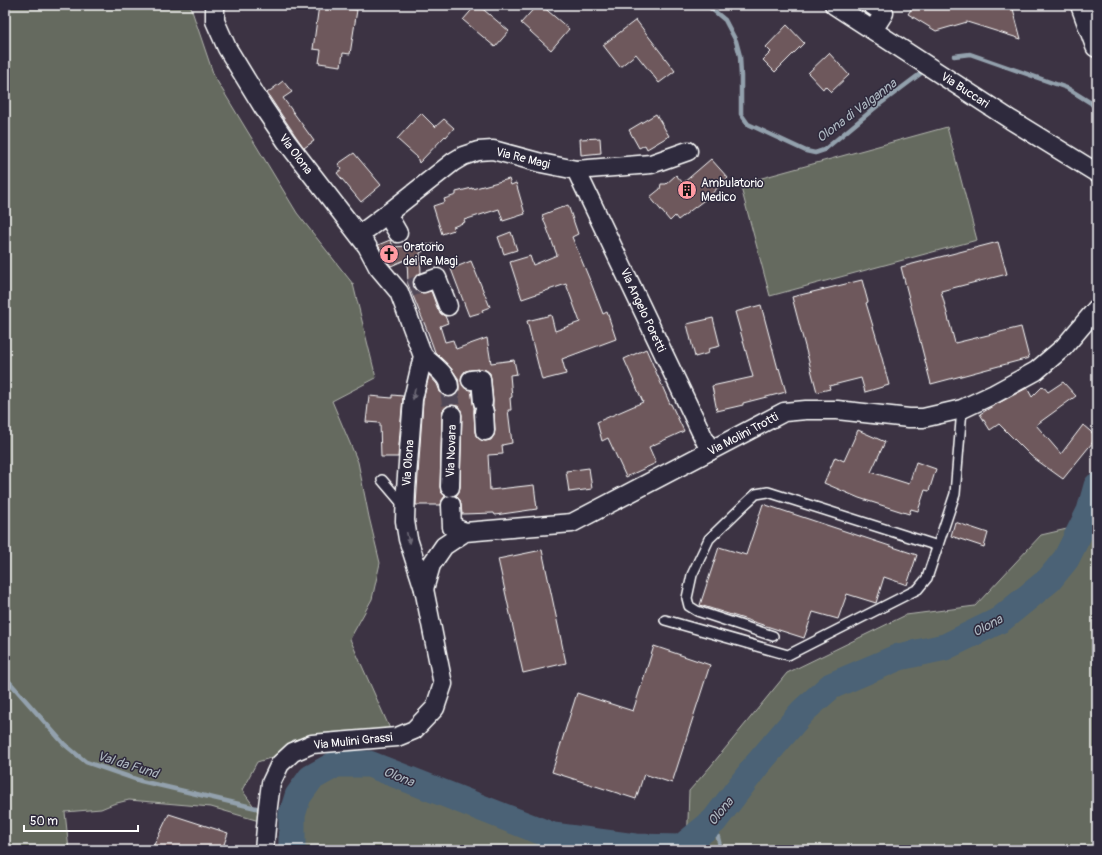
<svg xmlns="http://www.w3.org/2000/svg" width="1102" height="855" font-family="Pangolin,sans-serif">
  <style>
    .green { fill: #656b5e; stroke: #b2b5ae }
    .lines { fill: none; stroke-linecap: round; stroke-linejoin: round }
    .stream { stroke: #93a1ad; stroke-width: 4.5 }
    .river { stroke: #4b6276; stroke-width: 27 }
    .building { fill: #6e585c; stroke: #fff; fill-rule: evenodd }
    .street-tunnel { stroke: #504756; stroke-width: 18; stroke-dasharray: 18 9; stroke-linecap: butt }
    .lane-casing { stroke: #fff; stroke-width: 12 }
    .street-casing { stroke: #fff; stroke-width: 21 }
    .primary-casing { stroke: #fff; stroke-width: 25 }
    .lane { stroke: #2f2a3d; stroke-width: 9 }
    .street { stroke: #2f2a3d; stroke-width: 18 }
    .primary { stroke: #2f2a3d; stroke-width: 22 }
    .oneway { fill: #6d6a77 }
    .labels { text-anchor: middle; stroke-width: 3; stroke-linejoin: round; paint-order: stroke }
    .street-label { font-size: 12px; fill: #fff; stroke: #2f2a3d }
    .poi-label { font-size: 12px; fill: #fff; stroke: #2f2a3d; text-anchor: start }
    .water-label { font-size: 13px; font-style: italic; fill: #aeb8c1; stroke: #2f2a3d }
  </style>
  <rect width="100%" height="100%" fill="#3c3343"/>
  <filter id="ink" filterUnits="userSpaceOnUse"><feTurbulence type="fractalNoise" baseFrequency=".025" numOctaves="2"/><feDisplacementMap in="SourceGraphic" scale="8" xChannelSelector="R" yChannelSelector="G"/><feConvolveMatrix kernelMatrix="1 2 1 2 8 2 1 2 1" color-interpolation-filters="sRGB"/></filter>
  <g filter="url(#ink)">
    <g class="green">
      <polygon points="5,5 190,5 214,76 297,213 353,284 376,378 332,401 358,462 369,517 380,563 372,599 350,639 391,731 324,734 293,740 277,756 257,762 242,790 266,823 211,807 129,800 113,804 101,809 65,812 69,850 5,850"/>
      <polygon points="947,127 977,240 770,296 740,184"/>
      <polygon points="1097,522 1097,850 687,850 689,791 710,767 787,673 906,615 975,606 1041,535"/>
      <polygon points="368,771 556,850 302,850 303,819 308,798 320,783 340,772"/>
    </g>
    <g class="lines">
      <g class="stream">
        <polyline points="707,5 725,20 736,41 740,56 741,76 741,114 748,124 806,151 815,153 824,150 876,107 920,74"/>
        <polyline points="954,56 970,54 1067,88 1091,103 1097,110"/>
        <polyline points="5,677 64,744 86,762 141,781 256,808"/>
        <polyline points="281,812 292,815"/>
        <polyline points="714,821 721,850"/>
      </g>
      <polyline class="river" points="292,850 292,815 298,796 311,778 336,764 369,764 553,836 635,847 681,848 714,821 756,766 803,711 831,686 899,657 945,647 1000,620 1049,580 1066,559 1090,511 1097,486"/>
    </g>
    <g class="building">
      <polygon points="319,5 357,10 350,54 343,53 341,66 319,63 321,50 313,49"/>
      <polygon points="476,5 478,5 509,31 495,47 463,20"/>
      <polygon points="537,5 541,5 569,29 551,50 521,23"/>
      <polygon points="914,5 1012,5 1021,39 967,22 936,31 908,14"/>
      <polygon points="636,20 675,71 659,83 636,54 620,67 603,45"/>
      <polygon points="787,25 804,43 775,72 763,60 771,52 766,47"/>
      <polygon points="829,53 849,75 831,92 825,86 823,89 808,73"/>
      <polygon points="283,81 292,92 283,98 314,141 304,148 295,135 267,93"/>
      <polygon points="421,113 435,127 444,119 454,128 446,137 445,136 419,163 417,157 397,139"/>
      <polygon points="656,114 669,136 647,149 645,145 639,148 629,130"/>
      <polygon points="600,138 601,153 581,155 580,139"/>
      <polygon points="354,153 381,185 361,202 337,173 342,169 338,164"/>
      <polygon points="711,159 728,178 707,198 678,220 675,216 670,221 650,197 660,189 661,184 666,184 676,175 683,183"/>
      <polygon points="509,179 511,185 516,183 525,214 503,221 499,209 464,220 465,222 453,227 454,230 442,234 433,206 445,202 444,199 456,195 456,192 472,188 472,189"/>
      <polygon points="568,205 578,234 572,237 591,283 603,314 607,312 616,339 562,359 566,374 542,380 527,321 551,315 555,331 580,322 566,284 522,299 510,262 530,256 533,265 557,255 542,215"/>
      <polygon points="511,232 517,250 504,254 498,237"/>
      <path d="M390,240l4,7 42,-3 -16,9 1,20 -6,4 -2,4v5l3,5 5,2 10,-2 7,19 3,4 4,2 3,7 -8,3 5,16 8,-2 3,9 31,-11 4,25 23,-3 3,14 -7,1 2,22 -2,1 1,12h-3l4,33 -10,2 1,9 -15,1 2,35 44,-5 3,24 -42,6 -1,-2 -32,1 -1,-9 -1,-5 -4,-4 3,-4 1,-5 2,-72 -1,-5 -3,-4 -5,-1 -6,1 -4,4 -1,5 -2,72 1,5 4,4 -3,4 -1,5h-25l7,-104 6,-26 8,9 4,10 5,3h5l5,-2 3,-5v-5l-1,-7 -7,-10 -16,-16 -8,-22 -19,-46 -1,-25 -16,7 -4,-5 -9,-16zM480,369l6,1 4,3 1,5 2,23v5l1,5 1,19 -1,5 -3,5 -5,1 -5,-1 -5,-4 -1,-4 -1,-19v-5l-1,-5 -2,-13 -5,-1 -3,-3 -2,-5 1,-6 3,-4 5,-1z"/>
      <polygon points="998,242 1007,274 941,291 955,343 1021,327 1029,358 931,384 901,267"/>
      <polygon points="471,261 490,307 482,310 483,312 469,316 451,269"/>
      <polygon points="862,280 868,302 866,303 878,343 889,385 865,392 861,378 829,386 830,389 817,392 792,297"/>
      <polygon points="761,305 778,369 779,368 786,392 743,403 743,405 717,411 712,386 753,377 735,312"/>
      <polygon points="713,318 720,346 708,349 709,353 695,357 687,324"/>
      <polygon points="646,349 670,404 671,404 684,431 649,447 656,463 626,477 608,438 602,441 597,422 643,402 624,359"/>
      <polygon points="1063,382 1076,396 1036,425 1061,454 1083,425 1097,437 1063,479 1031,456 999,424 990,430 980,414 993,406 1027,388 1032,397 1043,386 1048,392"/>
      <polygon points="392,395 403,396 398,457 381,457 380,423 366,422 369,396 392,398"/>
      <polygon points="858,430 885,442 871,472 909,484 916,462 936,469 929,491 925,490 918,511 911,509 909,514 859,498 824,483 835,457 844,461"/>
      <polygon points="589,468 592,489 569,492 566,471"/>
      <polygon points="763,504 917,555 907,585 884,577 876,603 847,594 838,619 813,612 804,638 700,605 719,547 746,555"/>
      <polygon points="955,522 988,533 984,547 951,536"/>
      <polygon points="542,550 566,663 523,673 498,559"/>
      <polygon points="654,646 710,665 672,783 644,774 636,799 552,772 577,693 633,711"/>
      <polygon points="169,814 228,833 222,850 151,850 156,841"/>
    </g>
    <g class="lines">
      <g class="street-tunnel">
        <polyline points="410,288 423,283"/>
        <polyline points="449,387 452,415"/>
      </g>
      <g class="lane-casing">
        <g id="lane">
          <polyline points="382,480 405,507"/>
          <polyline points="665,620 788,655 918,589 927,578 955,494 962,409"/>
          <polyline points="773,636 697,611 689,606 687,598 692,575 709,539 742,507 756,494 768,492 938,546"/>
        </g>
      </g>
      <g class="street-casing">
        <g id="street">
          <polyline points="215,5 215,21 227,48 263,107 286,141 367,246 378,267 399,292 423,356 413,399 406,489 405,521 408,539 424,589 443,684 435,708 414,730 397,737 312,744 293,752 280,764 271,783 268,806 264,850"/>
          <polyline points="834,5 1011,120 1097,173"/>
          <polyline points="872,5 884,13 873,30"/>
          <polyline points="576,170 710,451"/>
          <polyline points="387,214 398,233"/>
          <polyline points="359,235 387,214 453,162 463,156 478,151 493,150 541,163 576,170 651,164 688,151"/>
          <polyline points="423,283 437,278 448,306"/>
          <path d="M423,356c8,7 26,20 26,31"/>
          <polyline points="471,380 481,379 483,402"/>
          <polyline points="484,412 485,431"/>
          <polyline points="450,487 452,415"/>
          <polyline points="451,505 452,527 465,532"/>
          <polyline points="424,589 431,565 444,546 465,532 572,523 784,412 806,410 837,410 909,418 923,418 962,409 994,394 1036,371 1064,347 1097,308"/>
        </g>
      </g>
      <g class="primary-casing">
        <polyline id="primary" points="1082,5 1097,46"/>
      </g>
      <use href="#lane" class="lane"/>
      <use href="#street" class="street"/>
      <use href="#primary" class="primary"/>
    </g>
    <defs><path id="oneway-solid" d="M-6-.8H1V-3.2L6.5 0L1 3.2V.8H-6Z"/></defs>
    <g class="oneway">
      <use href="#oneway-solid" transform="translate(414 394) rotate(101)"/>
      <use href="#oneway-solid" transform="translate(408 538) rotate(77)"/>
    </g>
  </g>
  <defs>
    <g id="building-disc" transform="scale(1)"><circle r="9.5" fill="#ff9aa2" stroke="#2f2a3d"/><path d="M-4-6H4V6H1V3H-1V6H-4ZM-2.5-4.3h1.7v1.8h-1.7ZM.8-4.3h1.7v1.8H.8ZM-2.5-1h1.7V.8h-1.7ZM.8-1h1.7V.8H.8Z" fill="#111"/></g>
    <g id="church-disc" transform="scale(1)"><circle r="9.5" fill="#ff9aa2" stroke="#2f2a3d"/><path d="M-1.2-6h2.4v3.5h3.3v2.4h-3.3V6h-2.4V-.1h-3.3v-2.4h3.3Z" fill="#111"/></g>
  </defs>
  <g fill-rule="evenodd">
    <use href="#building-disc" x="687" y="190"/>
    <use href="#church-disc" x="389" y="254"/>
  </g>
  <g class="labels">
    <g class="street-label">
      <text transform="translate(965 90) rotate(33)" y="4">Via Buccari</text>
      <text transform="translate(296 154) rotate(53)" y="4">Via Olona</text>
      <text transform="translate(523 158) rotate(14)" y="4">Via Re Magi</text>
      <text transform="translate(643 310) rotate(65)" y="4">Via Angelo Poretti</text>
      <text transform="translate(743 434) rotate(-28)" y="4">Via Molini Trotti</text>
      <text transform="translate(451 451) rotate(-88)" y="4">Via Novara</text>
      <text transform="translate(408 463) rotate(-86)" y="4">Via Olona</text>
      <text transform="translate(353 741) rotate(-6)" y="4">Via Mulini Grassi</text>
    </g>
    <g class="poi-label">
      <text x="701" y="187">Ambulatorio<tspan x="701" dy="14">Medico</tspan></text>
      <text x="403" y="251">Oratorio<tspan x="403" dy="14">dei Re Magi</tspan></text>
    </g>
    <g class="water-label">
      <text transform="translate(856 110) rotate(-37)" y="5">Olona di Valganna</text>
      <text transform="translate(987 625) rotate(-28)" y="5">Olona</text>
      <text transform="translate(128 764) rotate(17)" y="5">Val da Fund</text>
      <text transform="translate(399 776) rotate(22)" y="5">Olona</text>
      <text transform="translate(720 811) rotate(-50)" y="5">Olona</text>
    </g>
  </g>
  <rect width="1102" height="855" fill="none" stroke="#2f2a3d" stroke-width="20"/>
  <rect x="10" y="10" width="1082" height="835" fill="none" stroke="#fff" stroke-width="1.5" filter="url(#ink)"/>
  <path d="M24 825v6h114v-6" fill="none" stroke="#ffffff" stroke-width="2"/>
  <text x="30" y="825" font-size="12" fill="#ffffff" stroke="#2f2a3d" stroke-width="3" paint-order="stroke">50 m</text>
</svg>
